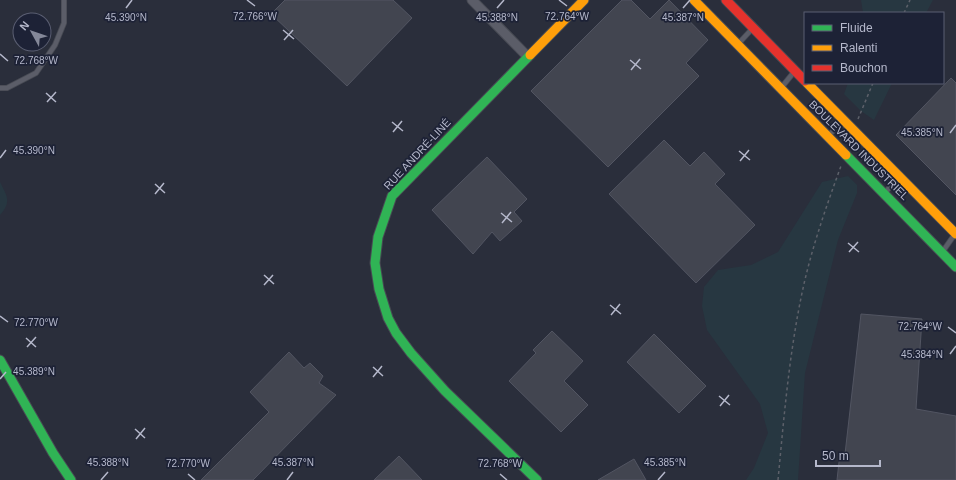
<svg xmlns="http://www.w3.org/2000/svg" width="956" height="480" font-family="Helvetica,sans-serif">
  <style>
    .green { fill: #273741 }
    .building { fill: #424550; stroke: #525562 }
    .lines { fill: none; stroke-linecap: round; stroke-linejoin: round }
    .lane-casing { stroke: #474a53; stroke-width: 6 }
    .street-casing { stroke: #474a53; stroke-width: 11 }
    .fast-casing { stroke: #474a53; stroke-width: 11 }
    .slow-casing { stroke: #474a53; stroke-width: 11 }
    .jam-casing { stroke: #474a53; stroke-width: 11 }
    .path { stroke: #5d616a; stroke-width: 1.5; stroke-dasharray: 3 3; stroke-linecap: butt }
    .lane { stroke: #5b5d68; stroke-width: 4.5 }
    .street { stroke: #5b5d68; stroke-width: 9 }
    .fast { stroke: #30b455; stroke-width: 9 }
    .slow { stroke: #ff9f0a; stroke-width: 9 }
    .jam { stroke: #e5322d; stroke-width: 9 }
    .ticks { fill: none; stroke: #b5b8cb; stroke-width: 1.5 }
    .labels { text-anchor: middle; stroke-width: 3.5; stroke-linejoin: round; paint-order: stroke }
    .street-label { font-size: 11px; fill: #b5b8cb; stroke: #1d2236 }
    .ticks-label { font-size: 10px; text-anchor: middle; fill: #b5b8cb; stroke: #1d2236; stroke-width: 3.5; stroke-linejoin: round; paint-order: stroke }
  </style>
  <rect width="100%" height="100%" fill="#2a2e3b"/>
  <g class="green">
    <polygon points="861,0 933,0 926,13 863,13"/>
    <polygon points="848,83 892,83 874,120 861,111 844,94"/>
    <polygon points="848,176 857,185 857,193 838,240 805,373 798,480 746,480 754,468 768,433 760,404 707,330 702,306 704,287 718,270 751,265 778,252 822,182"/>
    <path d="M0,182c7,14 12,20 0,33z"/>
  </g>
  <g class="building">
    <polygon points="285,0 393,0 412,18 347,86 271,14"/>
    <polygon points="622,0 631,0 650,19 669,0 708,40 686,63 699,76 608,167 531,91"/>
    <polygon points="951,78 956,83 956,195 896,135"/>
    <polygon points="664,140 690,166 704,152 725,174 715,184 755,225 696,283 609,194"/>
    <polygon points="487,157 527,199 514,212 522,221 500,241 492,232 473,254 432,210"/>
    <polygon points="861,314 922,319 916,409 956,416 956,480 837,480 840,453 845,454"/>
    <polygon points="552,331 583,361 564,381 588,405 561,432 509,381 536,353 533,350"/>
    <polygon points="654,334 706,386 679,413 627,362"/>
    <polygon points="289,352 304,368 310,363 323,376 319,383 336,395 253,480 201,480 269,412 250,392"/>
    <polygon points="399,456 422,480 374,480"/>
    <polygon points="634,459 646,480 598,480"/>
  </g>
  <g class="lines">
    <g class="lane-casing">
      <g id="lane">
        <polyline points="739,43 752,29"/>
        <polyline points="0,88 7,88 36,73 55,45 64,23 64,0"/>
        <polyline points="781,88 794,72"/>
        <polyline points="829,135 842,122"/>
        <polyline points="885,193 898,177"/>
        <polyline points="943,251 955,234"/>
      </g>
    </g>
    <g class="street-casing">
      <polyline id="street" points="472,0 528,57"/>
    </g>
    <g class="fast-casing">
      <g id="fast">
        <polyline points="530,55 392,196 378,237 375,263 379,289 388,318 396,333 411,353 445,391 537,480"/>
        <polyline points="846,155 956,267"/>
        <polyline points="0,360 53,453 71,480"/>
      </g>
    </g>
    <g class="slow-casing">
      <g id="slow">
        <polyline points="694,0 846,155"/>
        <polyline points="530,55 584,0"/>
        <polyline points="807,83 956,234"/>
      </g>
    </g>
    <g class="jam-casing">
      <polyline id="jam" points="726,0 805,81"/>
    </g>
    <g class="path">
      <polyline points="904,13 910,0"/>
      <polyline points="858,119 873,83"/>
      <path d="M778,480c6,-63 11,-125 24,-187 9,-43 24,-86 39,-127"/>
    </g>
    <use href="#lane" class="lane"/>
    <use href="#street" class="street"/>
    <use href="#fast" class="fast"/>
    <use href="#slow" class="slow"/>
    <use href="#jam" class="jam"/>
  </g>
  <path class="ticks" d="M247,0l8,6M559,0l8,6M126,8l6,-8M497,8l7,-8M683,8l7,-8M283,30l11,9M284,40l9,-10M0,54l8,7M630,60l11,9M631,70l9,-11M46,93l10,9M47,102l9,-10M392,122l11,9M393,132l9,-11M950,133l6,-8M739,151l11,9M0,158l6,-8M740,161l9,-11M155,184l10,9M155,194l9,-11M501,213l11,9M502,223l9,-11M848,243l11,9M849,252l9,-10M264,275l10,9M264,285l9,-10M610,305l11,9M611,315l9,-11M0,316l8,6M948,327l8,6M26,338l10,9M27,347l9,-10M950,354l6,-8M373,367l10,9M373,377l9,-11M0,379l6,-7M719,396l11,9M720,406l9,-11M135,429l10,9M136,439l9,-11M188,474l7,6M500,474l7,6M101,480l7,-8M287,480l6,-8M658,480l7,-8"/>
  <g class="labels">
    <g class="street-label">
      <text transform="translate(859 150) rotate(45)" y="4">BOULEVARD INDUSTRIEL</text>
      <text transform="translate(417 154) rotate(-47)" y="4">RUE ANDRÉ-LINÉ</text>
    </g>
  </g>
  <g class="ticks-label">
    <text x="255" y="20">72.766°W</text>
    <text x="567" y="20">72.764°W</text>
    <text x="126" y="21">45.390°N</text>
    <text x="497" y="21">45.388°N</text>
    <text x="683" y="21">45.387°N</text>
    <text x="36" y="64">72.768°W</text>
    <text x="922" y="136">45.385°N</text>
    <text x="34" y="154">45.390°N</text>
    <text x="36" y="326">72.770°W</text>
    <text x="920" y="330">72.764°W</text>
    <text x="922" y="358">45.384°N</text>
    <text x="34" y="375">45.389°N</text>
    <text x="108" y="466">45.388°N</text>
    <text x="293" y="466">45.387°N</text>
    <text x="665" y="466">45.385°N</text>
    <text x="188" y="467">72.770°W</text>
    <text x="500" y="467">72.768°W</text>
  </g>
  <rect x="804" y="12" width="140" height="72" fill="#1d2236" stroke="#5a5e72"/>
  <rect x="812" y="25" width="20" height="6" fill="#30b455" stroke="#5a5e72"/>
  <text x="840" y="32" font-size="12" fill="#b5b8cb">Fluide</text>
  <rect x="812" y="45" width="20" height="6" fill="#ff9f0a" stroke="#5a5e72"/>
  <text x="840" y="52" font-size="12" fill="#b5b8cb">Ralenti</text>
  <rect x="812" y="65" width="20" height="6" fill="#e5322d" stroke="#5a5e72"/>
  <text x="840" y="72" font-size="12" fill="#b5b8cb">Bouchon</text>
  <g transform="translate(32 32) rotate(310)"><circle r="19" fill="#1d2236" stroke="#5a5e72"/>
  <path d="M0-3L7 15L0 10L-7 15Z" fill="#848899"/>
  <text y="-6" font-size="11" font-weight="bold" text-anchor="middle" fill="#b5b8cb">N</text>
  </g>
  <path d="M816 460v6h64v-6" fill="none" stroke="#b5b8cb" stroke-width="2"/>
  <text x="822" y="460" font-size="12" fill="#b5b8cb" stroke="#1d2236" stroke-width="3" paint-order="stroke">50 m</text>
</svg>
